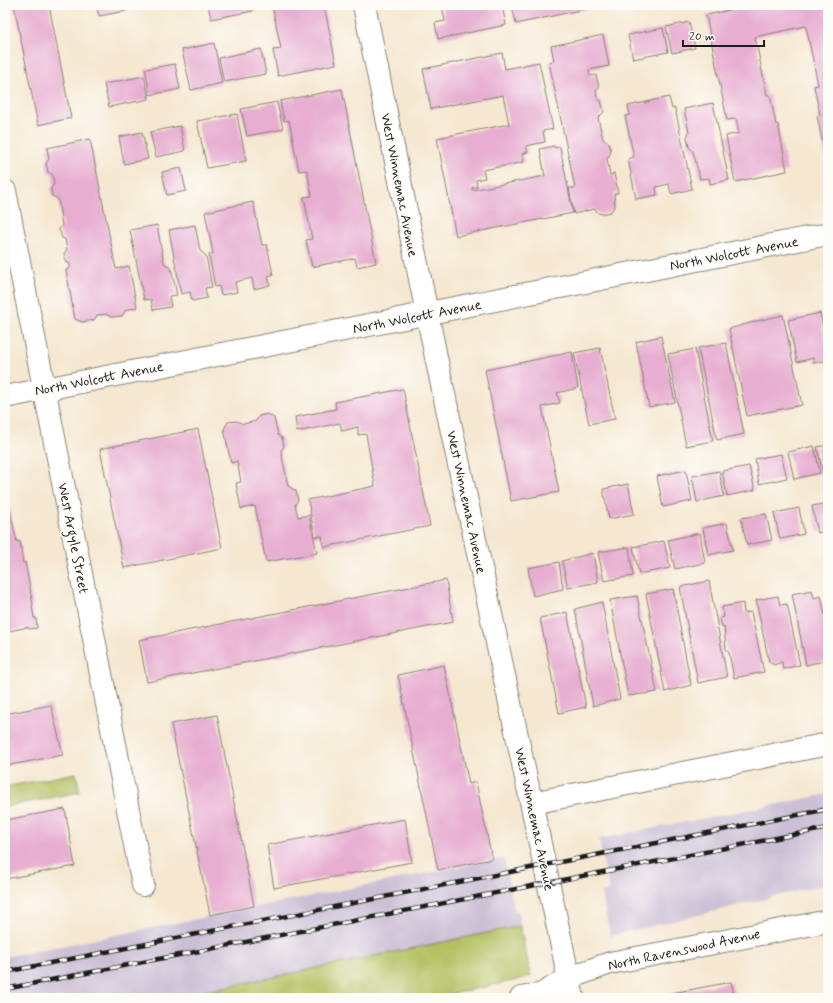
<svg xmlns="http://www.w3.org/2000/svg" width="833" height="1003" font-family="Mynerve,sans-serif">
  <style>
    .industrial { fill: #cbbfd5 }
    .green { fill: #b3bf61; stroke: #686e3e }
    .building { fill: #e7aed1 }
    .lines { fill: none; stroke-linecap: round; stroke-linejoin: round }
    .street-casing { stroke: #888276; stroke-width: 24 }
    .secondary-casing { stroke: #888276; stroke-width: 24 }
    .street { stroke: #fff; stroke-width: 22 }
    .secondary { stroke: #fff; stroke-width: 22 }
    .rail-casing { stroke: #1c1c1c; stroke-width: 4.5 }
    .rail { stroke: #fdfcf7; stroke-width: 3; stroke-dasharray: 9; stroke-linecap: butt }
    .labels { text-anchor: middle; stroke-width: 3.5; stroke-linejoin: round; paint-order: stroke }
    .street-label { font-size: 14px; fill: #1c1c1c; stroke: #fdfcf7 }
  </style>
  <rect width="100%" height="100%" fill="#fdfcf7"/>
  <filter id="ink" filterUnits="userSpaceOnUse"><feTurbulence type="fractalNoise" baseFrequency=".025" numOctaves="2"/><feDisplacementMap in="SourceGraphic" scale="8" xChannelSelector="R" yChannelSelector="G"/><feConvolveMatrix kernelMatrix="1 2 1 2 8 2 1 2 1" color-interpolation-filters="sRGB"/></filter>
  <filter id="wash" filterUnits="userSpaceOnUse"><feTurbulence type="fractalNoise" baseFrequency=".012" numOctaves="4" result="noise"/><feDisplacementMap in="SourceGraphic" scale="16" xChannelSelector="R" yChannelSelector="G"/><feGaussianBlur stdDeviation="0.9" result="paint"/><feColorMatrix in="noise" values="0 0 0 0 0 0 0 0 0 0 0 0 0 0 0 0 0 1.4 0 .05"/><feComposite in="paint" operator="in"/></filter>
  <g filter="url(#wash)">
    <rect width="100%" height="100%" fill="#f5e7d0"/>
    <g class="industrial">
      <polygon points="828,794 828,884 610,936 602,893 609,891 608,885 599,839"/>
      <polygon points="504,858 513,904 515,910 518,910 520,926 172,998 5,998 5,957"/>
    </g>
    <g class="green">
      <polygon points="76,773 80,792 5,807 5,787"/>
      <polygon points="520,926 531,976 517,980 432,998 172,998"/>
    </g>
    <g id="blocks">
      <g class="building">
        <polygon points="14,5 49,5 71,118 38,125"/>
        <polygon points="96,5 125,5 126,11 99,16"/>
        <polygon points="137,5 147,5 147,6 137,8"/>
        <polygon points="208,5 252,5 253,11 211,19"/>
        <polygon points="272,5 324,5 336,64 278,76 273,50 281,49"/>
        <polygon points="442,5 502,5 506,25 438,39 435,23 445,21"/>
        <polygon points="512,5 584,5 585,9 516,24"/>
        <polygon points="754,5 828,5 828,164 827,164 817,116 820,115 814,86 818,85 806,26 755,37 767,95 770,95 776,125 778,124 787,171 735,182 726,136 739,133 736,119 727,120 706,15"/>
        <polygon points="689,22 695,48 672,53 666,27"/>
        <polygon points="663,28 668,52 633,59 628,35"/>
        <polygon points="603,35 609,66 589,70 590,76 596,75 599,87 596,91 597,98 601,101 604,112 598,118 603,139 609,143 611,152 607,159 610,175 614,173 618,193 614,194 615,205 611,212 600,214 594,209 574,214 569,188 575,188 549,62 554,61 551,46"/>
        <polygon points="214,43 222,83 191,90 182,50"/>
        <polygon points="261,49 266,74 224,82 219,58"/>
        <polygon points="502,53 505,69 539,62 553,129 543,131 545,142 526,146 528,152 522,154 524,162 483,170 485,178 476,180 477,187 472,187 472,190 545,176 540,149 554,146 555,148 560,147 573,213 456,236 437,138 509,124 503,95 431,109 423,69"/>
        <polygon points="175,64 180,89 150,95 145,69"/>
        <polygon points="144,76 149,99 109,107 104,84"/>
        <polygon points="342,89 376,263 357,267 355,258 312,267 306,240 312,239 304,197 312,196 307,170 299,171 289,120 284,121 280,101"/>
        <polygon points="669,97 672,109 675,108 692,189 671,194 669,184 656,187 657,195 636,199 628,159 634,157 625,116 630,115 628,106"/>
        <polygon points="277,102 283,129 247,136 241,109"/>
        <polygon points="713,103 729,180 710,184 709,178 700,179 693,151 689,147 687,137 689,132 684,109"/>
        <polygon points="237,114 246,161 207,168 197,121"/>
        <polygon points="180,126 185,151 156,157 150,132"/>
        <polygon points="142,132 148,159 124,164 119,137"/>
        <polygon points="90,139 116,269 129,266 137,307 126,310 122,316 111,317 106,314 97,315 94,320 82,322 75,319 66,270 70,268 70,264 66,262 64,254 67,249 65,239 62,238 59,229 62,225 58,199 52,196 51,188 54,185 53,175 48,172 46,163 49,159 47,148"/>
        <polygon points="181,168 186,191 167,195 162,172"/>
        <polygon points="253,202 262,245 267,245 273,275 268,276 270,285 254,289 252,278 235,282 237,292 221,295 219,286 215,287 209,255 213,254 205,212"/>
        <polygon points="157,225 164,263 171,268 177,295 169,296 171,307 153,310 151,299 144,300 130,230"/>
        <polygon points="195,225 200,251 206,256 212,287 205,288 207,298 192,301 190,292 181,294 169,230"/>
        <polygon points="820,313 828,353 828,360 814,363 814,358 797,362 788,320"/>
        <polygon points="783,315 802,405 747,416 729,329 757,321"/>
        <polygon points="661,336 675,402 649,407 636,342"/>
        <polygon points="726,343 744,434 717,440 698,348"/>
        <polygon points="600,348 615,419 589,424 574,353"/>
        <polygon points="695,349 713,441 686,446 668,354"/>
        <polygon points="572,352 578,388 557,393 560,403 542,407 559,492 511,501 485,370"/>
        <polygon points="403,389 430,526 324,547 322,536 315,537 308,500 375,486 366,434 358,435 358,427 342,431 340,423 297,432 295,417 336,409 335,402"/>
        <polygon points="268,414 274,418 278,435 282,438 284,446 281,451 288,486 296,491 298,500 295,505 298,517 309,515 317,553 266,562 255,506 241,509 236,483 241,482 237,461 231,463 224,429 228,422 237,421 243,424 256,421 259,416"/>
        <polygon points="198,429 222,548 124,568 100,449"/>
        <polygon points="828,445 828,473 823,474 817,447"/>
        <polygon points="814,446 820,473 794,479 788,452"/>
        <polygon points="781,454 787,478 759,484 755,459"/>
        <polygon points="749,466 755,490 727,496 722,471"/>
        <polygon points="686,470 692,501 663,507 657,476"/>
        <polygon points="719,471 724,496 697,502 692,476"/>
        <polygon points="628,484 634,514 609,519 603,489"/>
        <polygon points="5,488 17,542 20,541 23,563 25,562 33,605 32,606 34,618 36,618 37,628 28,629 28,627 5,632"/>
        <polygon points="828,503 828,530 818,533 812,506"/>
        <polygon points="799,508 804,534 780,539 774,513"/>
        <polygon points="766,514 772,540 747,545 741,518"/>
        <polygon points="727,523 733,550 708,555 703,528"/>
        <polygon points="700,533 705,563 675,569 668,540"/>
        <polygon points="664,541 670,568 639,574 633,547"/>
        <polygon points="629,547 633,576 604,581 598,552"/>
        <polygon points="593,553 598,582 568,588 562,561"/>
        <polygon points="559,562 563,589 533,596 528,568"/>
        <polygon points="446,580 453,622 147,682 139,640"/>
        <polygon points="709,581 727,677 698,683 680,587"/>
        <polygon points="673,589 691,685 665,692 646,594"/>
        <polygon points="812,590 814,598 821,596 828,629 828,660 806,665 792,594"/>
        <polygon points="637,596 657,692 628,696 610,600"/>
        <polygon points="778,596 780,605 787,604 800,665 783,669 782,662 774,665 769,662 756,600"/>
        <polygon points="602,602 620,699 593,706 575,609"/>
        <polygon points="743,603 744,613 751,612 764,672 734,678 729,653 726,649 724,626 722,627 720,618 724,617 722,607"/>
        <polygon points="567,612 586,707 559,713 540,618"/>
        <polygon points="444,665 469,784 476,782 492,859 438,870 398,675"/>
        <polygon points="51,705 63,755 5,766 5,714"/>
        <polygon points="217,715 254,906 210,915 171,724"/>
        <polygon points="65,809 75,866 5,879 5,820"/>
        <polygon points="405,819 412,862 274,888 267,845"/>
        <polygon points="731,982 735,998 651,998 651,997"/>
      </g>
    </g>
  </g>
  <g filter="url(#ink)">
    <use href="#blocks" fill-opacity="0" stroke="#888276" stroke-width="1"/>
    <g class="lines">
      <g class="street-casing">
        <g id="street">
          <polyline points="364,5 436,357 573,998"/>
          <polyline points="5,191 143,885"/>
          <polyline points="5,397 828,234"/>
          <polyline points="532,803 828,744"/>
        </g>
      </g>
      <g class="secondary-casing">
        <polyline id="secondary" points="521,998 542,994 569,978 610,963 828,921"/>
      </g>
      <use href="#street" class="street"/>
      <use href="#secondary" class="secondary"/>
      <g class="rail-casing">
        <g id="rail">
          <polyline points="5,972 828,809"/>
          <polyline points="5,989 828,828"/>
        </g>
      </g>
      <use href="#rail" class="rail"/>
    </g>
  </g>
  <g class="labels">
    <g class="street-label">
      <text transform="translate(400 185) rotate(79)" y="5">West Winnemac Avenue</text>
      <text transform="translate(734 253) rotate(-11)" y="5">North Wolcott Avenue</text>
      <text transform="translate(417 316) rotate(-11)" y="5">North Wolcott Avenue</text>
      <text transform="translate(99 378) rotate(-11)" y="5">North Wolcott Avenue</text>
      <text transform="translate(467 502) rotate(78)" y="5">West Winnemac Avenue</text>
      <text transform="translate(74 538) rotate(79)" y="5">West Argyle Street</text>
      <text transform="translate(535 819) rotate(78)" y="5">West Winnemac Avenue</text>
      <text transform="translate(684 949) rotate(-12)" y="5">North Ravenswood Avenue</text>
    </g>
  </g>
  <rect width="833" height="1003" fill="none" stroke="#fdfcf7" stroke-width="20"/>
  <path d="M683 40v6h81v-6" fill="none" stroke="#1c1c1c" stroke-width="2"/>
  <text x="689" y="40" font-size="12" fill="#1c1c1c" stroke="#fdfcf7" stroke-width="3" paint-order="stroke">20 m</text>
</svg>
